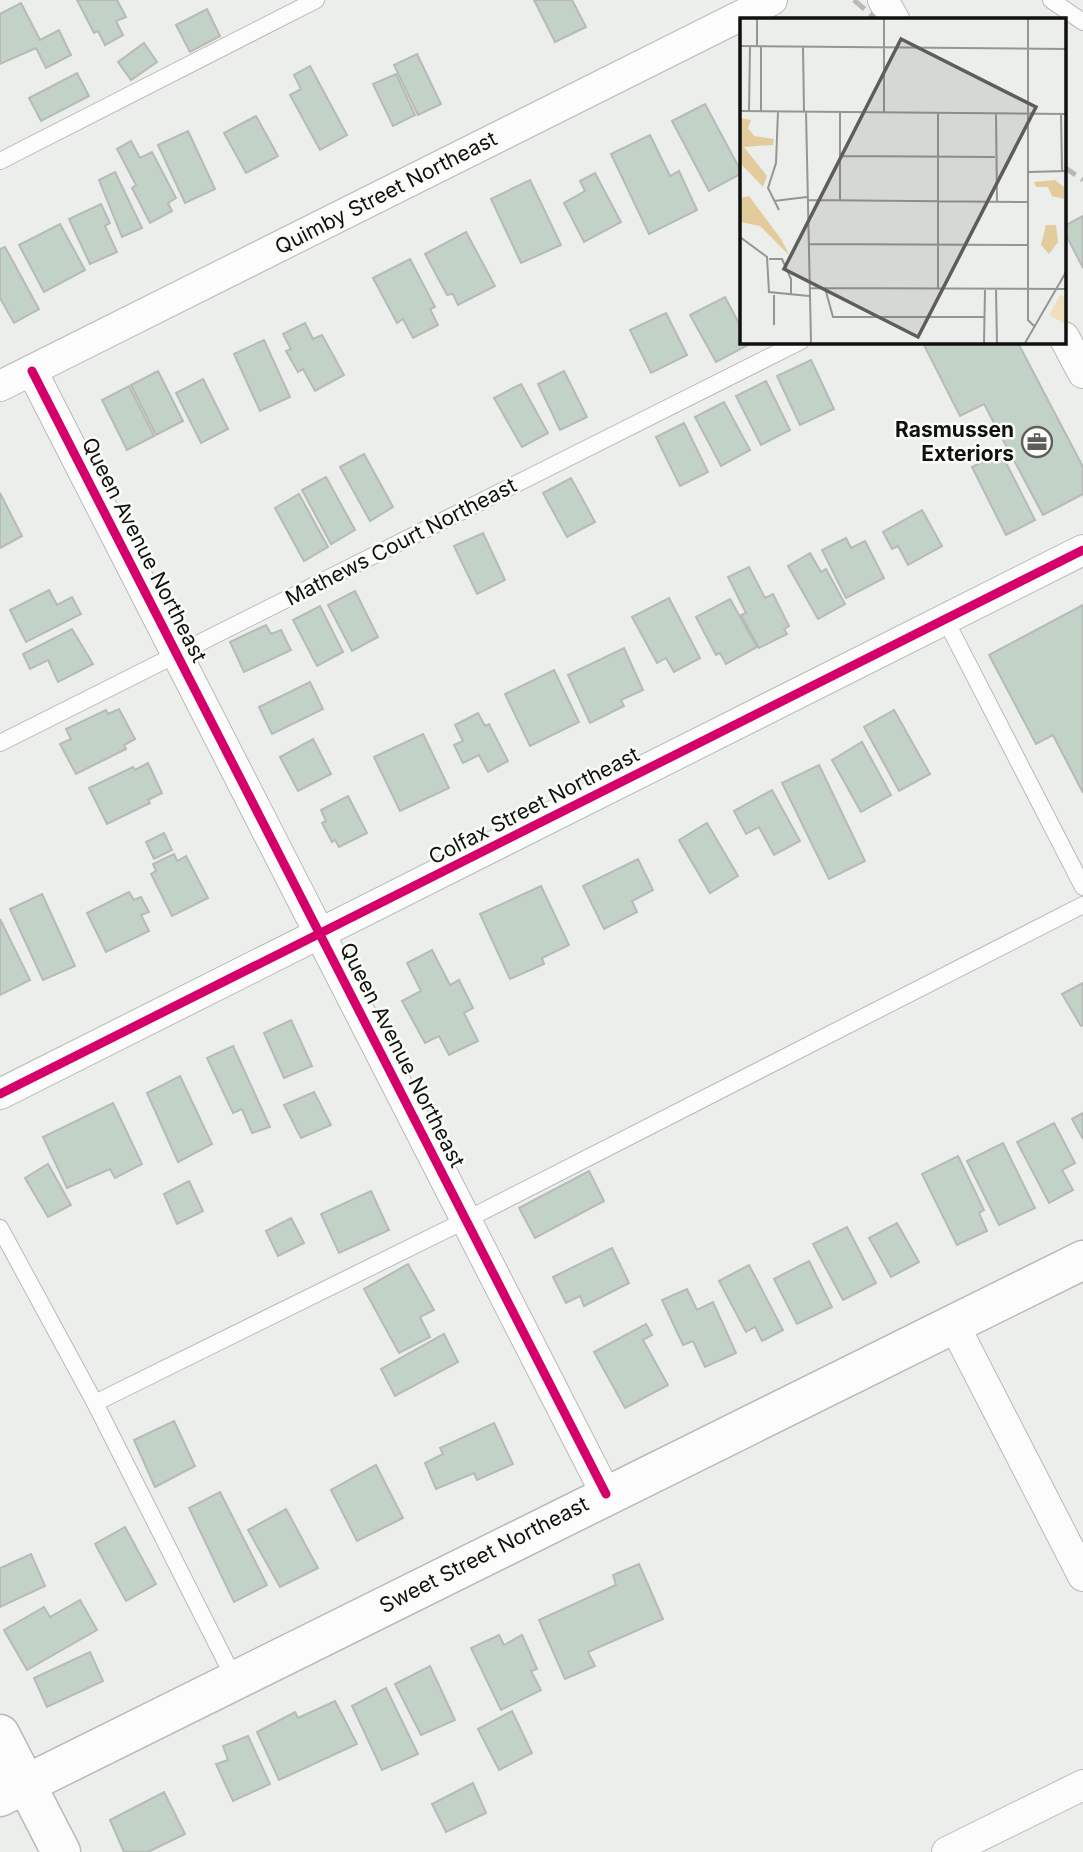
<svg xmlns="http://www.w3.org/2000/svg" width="1083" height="1852" font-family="Inter,sans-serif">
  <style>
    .building { fill: #c2d2c7; stroke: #b8bab8; stroke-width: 2 }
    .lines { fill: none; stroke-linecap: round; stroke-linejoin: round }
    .lane-casing { stroke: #b9bab8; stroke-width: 18 }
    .street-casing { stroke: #b9bab8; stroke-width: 32 }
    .secondary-casing { stroke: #b9bab8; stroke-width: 41 }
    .lane { stroke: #fcfcfc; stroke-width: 16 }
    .street { stroke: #fcfcfc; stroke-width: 30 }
    .secondary { stroke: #fcfcfc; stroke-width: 38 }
    .rail { stroke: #b9b9b8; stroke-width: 5; stroke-dasharray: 14 7; stroke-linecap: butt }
    .cycleway-casing { stroke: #fafdf7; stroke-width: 13 }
    .cycleway { stroke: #d6006c; stroke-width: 9 }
    .labels { text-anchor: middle; stroke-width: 5; stroke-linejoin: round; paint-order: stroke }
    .street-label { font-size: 21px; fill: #10110f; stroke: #fafdf7 }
    .poi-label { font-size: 21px; font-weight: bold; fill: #10110f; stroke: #fafdf7; text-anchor: end }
    .inset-road { fill: none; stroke: #949693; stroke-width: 2 }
    .view { fill: #5d5e5c; fill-opacity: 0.15; stroke: #5d5e5c; stroke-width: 3.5 }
    .inset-edge { fill: none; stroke: #10110f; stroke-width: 3.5 }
  </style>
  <rect width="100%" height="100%" fill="#eceeeb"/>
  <g class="building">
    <polygon points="77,0 117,0 126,17 116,21 123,35 105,45 98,31 94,33"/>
    <polygon points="534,0 572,0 586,27 555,42"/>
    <polygon points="21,3 40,40 59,30 71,55 46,68 36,48 0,64 0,14"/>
    <polygon points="207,9 220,36 190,52 176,25"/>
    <polygon points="144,43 157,62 131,80 118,62"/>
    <polygon points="417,54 441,104 418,115 394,65"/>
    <polygon points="310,66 347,135 320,150 290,95 301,89 294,75"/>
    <polygon points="77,73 89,96 41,121 29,98"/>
    <polygon points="396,74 415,115 393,126 373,84"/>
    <polygon points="705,104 742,173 709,191 672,121"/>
    <polygon points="256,116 278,156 246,173 224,133"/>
    <polygon points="188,131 215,189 185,203 158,145"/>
    <polygon points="650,135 670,176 679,171 697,210 649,234 611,154"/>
    <polygon points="131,141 140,158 152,152 176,198 168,203 172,211 150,223 132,188 136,185 117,149"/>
    <polygon points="115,172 142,228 122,237 99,180"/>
    <polygon points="595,173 621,222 584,242 564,203 585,191 580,181"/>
    <polygon points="530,180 561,245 521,263 491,199"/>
    <polygon points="101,204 110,223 105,226 117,252 90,264 69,219"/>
    <polygon points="1083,216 1083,268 1064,231 1064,226"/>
    <polygon points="60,224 85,270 44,292 19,245"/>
    <polygon points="466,232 495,286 458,305 453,294 447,295 425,254"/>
    <polygon points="5,247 39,309 14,323 0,298 0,249"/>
    <polygon points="410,259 435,307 430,309 438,325 413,338 403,319 397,323 373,278"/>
    <polygon points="725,297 742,329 742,341 750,344 716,362 690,315"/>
    <polygon points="666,313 687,355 651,373 630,330"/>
    <polygon points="305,323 313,339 322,335 344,375 315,391 303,369 298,372 286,351 291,349 283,334"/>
    <polygon points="264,340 290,397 260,411 234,354"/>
    <polygon points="922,341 1017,341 1083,467 1083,494 1043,515 984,404 960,416"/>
    <polygon points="811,360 834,409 800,425 777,376"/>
    <polygon points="158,371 183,421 156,435 131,385"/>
    <polygon points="564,371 587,417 560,430 538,384"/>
    <polygon points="203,379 228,429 201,443 176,393"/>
    <polygon points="766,381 790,430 761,445 736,396"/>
    <polygon points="521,384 548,433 522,447 494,398"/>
    <polygon points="129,386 154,436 127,450 102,400"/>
    <polygon points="724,402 750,450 721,466 695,417"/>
    <polygon points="684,423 708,472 680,486 656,437"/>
    <polygon points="1001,453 1035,520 1006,535 972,467"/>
    <polygon points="364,454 393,507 370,521 340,467"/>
    <polygon points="326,477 355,530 331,544 302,490"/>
    <polygon points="571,478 595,522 567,537 543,493"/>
    <polygon points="0,493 22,536 0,548"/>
    <polygon points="299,494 328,547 304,561 275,508"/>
    <polygon points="922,510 942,546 908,565 898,546 892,549 883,532"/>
    <polygon points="483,533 505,580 477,594 454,546"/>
    <polygon points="846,538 851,548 865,541 884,578 846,598 822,550"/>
    <polygon points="810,553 821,572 826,569 845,604 818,619 788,566"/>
    <polygon points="749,567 765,598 773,594 789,626 784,629 787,634 759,648 741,615 746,613 728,577"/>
    <polygon points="49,590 57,605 72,597 81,614 26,642 10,610"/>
    <polygon points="355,591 378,637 352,651 328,605"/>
    <polygon points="669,598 700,658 674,672 666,658 657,663 632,617"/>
    <polygon points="730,599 757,647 726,664 720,653 716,655 696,617"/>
    <polygon points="1083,605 1083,793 1053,735 1036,744 989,655"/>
    <polygon points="320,606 343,652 317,666 293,620"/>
    <polygon points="266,625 271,634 281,630 291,650 244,672 230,642"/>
    <polygon points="72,629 93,664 58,682 48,660 30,669 23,654"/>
    <polygon points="624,648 643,690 621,700 624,706 590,723 568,675"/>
    <polygon points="554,670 579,722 530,746 505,694"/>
    <polygon points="310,682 323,709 272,734 259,707"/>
    <polygon points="119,709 135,739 124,745 126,749 76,774 60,744 71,739 66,729 106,710 108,714"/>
    <polygon points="894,710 930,774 899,791 864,727"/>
    <polygon points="478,713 485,726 489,724 508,761 488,772 479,755 463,763 454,745 463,741 455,725"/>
    <polygon points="423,734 449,788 400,811 374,757"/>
    <polygon points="313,739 331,774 298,791 280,757"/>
    <polygon points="862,742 891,795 861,812 832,760"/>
    <polygon points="148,763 162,793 148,800 150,803 107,824 89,788 133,767 135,770"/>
    <polygon points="819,765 865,861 829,879 782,783"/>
    <polygon points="772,790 800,841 774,855 759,827 746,834 734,811"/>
    <polygon points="348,796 367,833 339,847 335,840 332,842 322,823 326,821 321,810"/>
    <polygon points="707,823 738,876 710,893 679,840"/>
    <polygon points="164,833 172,850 154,859 146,842"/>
    <polygon points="174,854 177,861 186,856 208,898 172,916 151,874 156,871 153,864"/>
    <polygon points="638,859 653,890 632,901 637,912 604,929 583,886"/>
    <polygon points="541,886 569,945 542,958 544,964 510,979 480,914"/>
    <polygon points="129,892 134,900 141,897 149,912 141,915 149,931 106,952 87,913"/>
    <polygon points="42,894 75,966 43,980 10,909"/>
    <polygon points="0,919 30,980 0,995"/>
    <polygon points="432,950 450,985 459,980 473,1008 464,1013 478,1041 449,1055 439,1036 425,1043 402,1001 421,991 407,963"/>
    <polygon points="1083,983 1083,1025 1081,1026 1062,994"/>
    <polygon points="291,1020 312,1066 284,1078 264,1033"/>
    <polygon points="233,1046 270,1127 252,1133 242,1109 233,1113 207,1058"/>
    <polygon points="180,1076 212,1144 178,1162 147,1093"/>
    <polygon points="314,1092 331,1125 301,1138 284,1105"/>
    <polygon points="113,1103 142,1164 115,1178 110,1169 67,1188 43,1137"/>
    <polygon points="1083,1113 1083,1139 1072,1119"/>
    <polygon points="1054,1123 1075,1163 1062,1170 1073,1190 1049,1203 1017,1142"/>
    <polygon points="1003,1143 1035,1208 999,1225 967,1161"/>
    <polygon points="958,1156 984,1210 979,1213 987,1231 957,1245 922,1174"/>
    <polygon points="48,1164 71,1205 48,1217 25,1178"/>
    <polygon points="589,1171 604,1201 535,1238 519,1208"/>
    <polygon points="189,1181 203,1211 177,1224 164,1194"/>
    <polygon points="371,1191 389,1230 339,1253 321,1214"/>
    <polygon points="291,1218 304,1243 278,1256 266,1231"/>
    <polygon points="897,1223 919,1262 891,1277 869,1238"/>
    <polygon points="847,1227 876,1283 843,1300 813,1244"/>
    <polygon points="612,1248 629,1283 584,1306 580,1296 566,1303 553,1277"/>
    <polygon points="809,1261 832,1307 797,1324 774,1279"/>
    <polygon points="408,1264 434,1310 420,1317 430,1337 399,1353 364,1289"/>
    <polygon points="749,1265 783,1330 762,1341 755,1327 746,1332 719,1281"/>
    <polygon points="687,1289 697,1310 713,1302 736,1353 705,1367 693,1341 683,1345 662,1300"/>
    <polygon points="646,1324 652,1335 643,1340 668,1385 625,1408 594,1352"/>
    <polygon points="444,1334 458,1362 395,1396 381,1369"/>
    <polygon points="174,1421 195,1466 155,1487 134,1440"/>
    <polygon points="494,1423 513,1464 477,1480 474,1473 436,1489 425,1463 443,1454 440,1448"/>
    <polygon points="376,1465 403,1518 357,1541 331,1490"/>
    <polygon points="220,1492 267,1585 234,1602 189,1508"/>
    <polygon points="286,1509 318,1568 280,1587 248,1530"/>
    <polygon points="125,1527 156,1584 126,1601 95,1544"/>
    <polygon points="31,1554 45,1586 0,1607 0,1568"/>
    <polygon points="639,1564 663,1619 588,1652 595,1666 565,1679 539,1620 616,1585 613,1575"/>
    <polygon points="80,1600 97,1630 27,1670 4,1630 44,1607 50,1617"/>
    <polygon points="499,1635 504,1645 522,1635 537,1669 531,1671 541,1690 501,1710 471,1648"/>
    <polygon points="90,1652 103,1681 47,1707 34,1678"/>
    <polygon points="430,1666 455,1720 421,1735 395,1684"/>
    <polygon points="386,1688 418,1754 382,1770 352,1706"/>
    <polygon points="335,1701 357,1744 279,1780 257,1732 295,1712 298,1718"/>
    <polygon points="512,1711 532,1753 499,1770 478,1729"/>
    <polygon points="248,1736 270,1784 233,1801 216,1764 228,1760 223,1746"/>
    <polygon points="473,1783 486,1813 446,1832 432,1804"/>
    <polygon points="164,1792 185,1834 148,1852 124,1852 110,1820"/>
  </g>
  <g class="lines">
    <g class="lane-casing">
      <g id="lane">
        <polyline points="1051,0 1083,22"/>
        <polyline points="0,161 316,0"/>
        <polyline points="945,619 1083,887"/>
        <polyline points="0,743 801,341"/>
        <polyline points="0,1228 95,1403 235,1680"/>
        <polyline points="95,1403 466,1220 1083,905"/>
      </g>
    </g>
    <g class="street-casing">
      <g id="street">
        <polyline points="883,0 894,19"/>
        <polyline points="1064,337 1083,373"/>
        <polyline points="32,371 606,1494"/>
        <polyline points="0,386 772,0"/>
        <polyline points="0,1094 1083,550"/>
        <polyline points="953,1323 1083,1576"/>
        <polyline points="947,1852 1083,1785"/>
      </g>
    </g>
    <g class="secondary-casing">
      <g id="secondary">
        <polyline points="0,1734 61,1852"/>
        <polyline points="0,1797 1083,1260"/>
      </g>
    </g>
    <use href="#lane" class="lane"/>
    <use href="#street" class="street"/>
    <use href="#secondary" class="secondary"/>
    <g class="rail">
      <polyline points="854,0 876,19"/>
      <polyline points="1064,167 1083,180"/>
    </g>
    <g class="cycleway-casing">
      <g id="cycleway">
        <polyline points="32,371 606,1494"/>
        <polyline points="0,1094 1083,550"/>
      </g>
    </g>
    <use href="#cycleway" class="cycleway"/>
  </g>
  <defs>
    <g id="office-ring" transform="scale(1.575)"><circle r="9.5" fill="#fafdf7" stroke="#5d5e5c" stroke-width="1.5"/><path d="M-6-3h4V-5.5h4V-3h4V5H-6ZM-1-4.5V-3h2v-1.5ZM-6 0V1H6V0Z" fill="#5d5e5c"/></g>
  </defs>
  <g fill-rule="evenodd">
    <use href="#office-ring" x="1037" y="442"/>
  </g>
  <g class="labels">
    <g class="street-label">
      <text transform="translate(386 193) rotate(-27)" y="7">Quimby Street Northeast</text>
      <text transform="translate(401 542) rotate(-27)" y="7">Mathews Court Northeast</text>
      <text transform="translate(144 550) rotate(63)" y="7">Queen Avenue Northeast</text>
      <text transform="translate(534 806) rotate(-27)" y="7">Colfax Street Northeast</text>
      <text transform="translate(402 1055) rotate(63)" y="7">Queen Avenue Northeast</text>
      <text transform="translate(484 1555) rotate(-27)" y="7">Sweet Street Northeast</text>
    </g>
    <g class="poi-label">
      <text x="1014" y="437">Rasmussen<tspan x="1014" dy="24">Exteriors</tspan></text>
    </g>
  </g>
  <g transform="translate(740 18)">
    <rect width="326" height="326" fill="#eceeeb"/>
    <path d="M320,277l5,1v28l-16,-9z" fill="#f0dfbe"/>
    <path d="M0,100l11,2 -3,8 6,8 20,3 -1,6 -29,2 23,29 -4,11 -23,-24zM315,162l10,8 -1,11 -12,-3 -4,-9h-12l-2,-5zM9,178l32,43 9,17 -30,-30 -20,-4v-24zM306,207h10l2,17 -9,12 -8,-9z" fill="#e3cb9c"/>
    <path class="inset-road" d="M144,0v94M288,0v302l7,7M0,28l326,3M17,28v-28M63,28l1,65M0,93l326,3M9,93l1,-65M21,93v-65M38,93l-2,52 -8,25 11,22M66,93l5,232M100,94v88M198,95v176M256,96l1,87M321,96l1,57M100,138l155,1M289,154l37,-1M67,182l222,2M34,183l33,-4M0,219l27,20 2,35 40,4M68,226l221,1M29,241h13l9,20v16M69,270l257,1M85,270l8,29h152M256,272l1,53M34,277v30M244,325l1,-53M285,325l41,-71"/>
    <path class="view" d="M161,21l135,68 -118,230 -134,-68z"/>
    <rect width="326" height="326" class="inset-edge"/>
  </g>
</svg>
